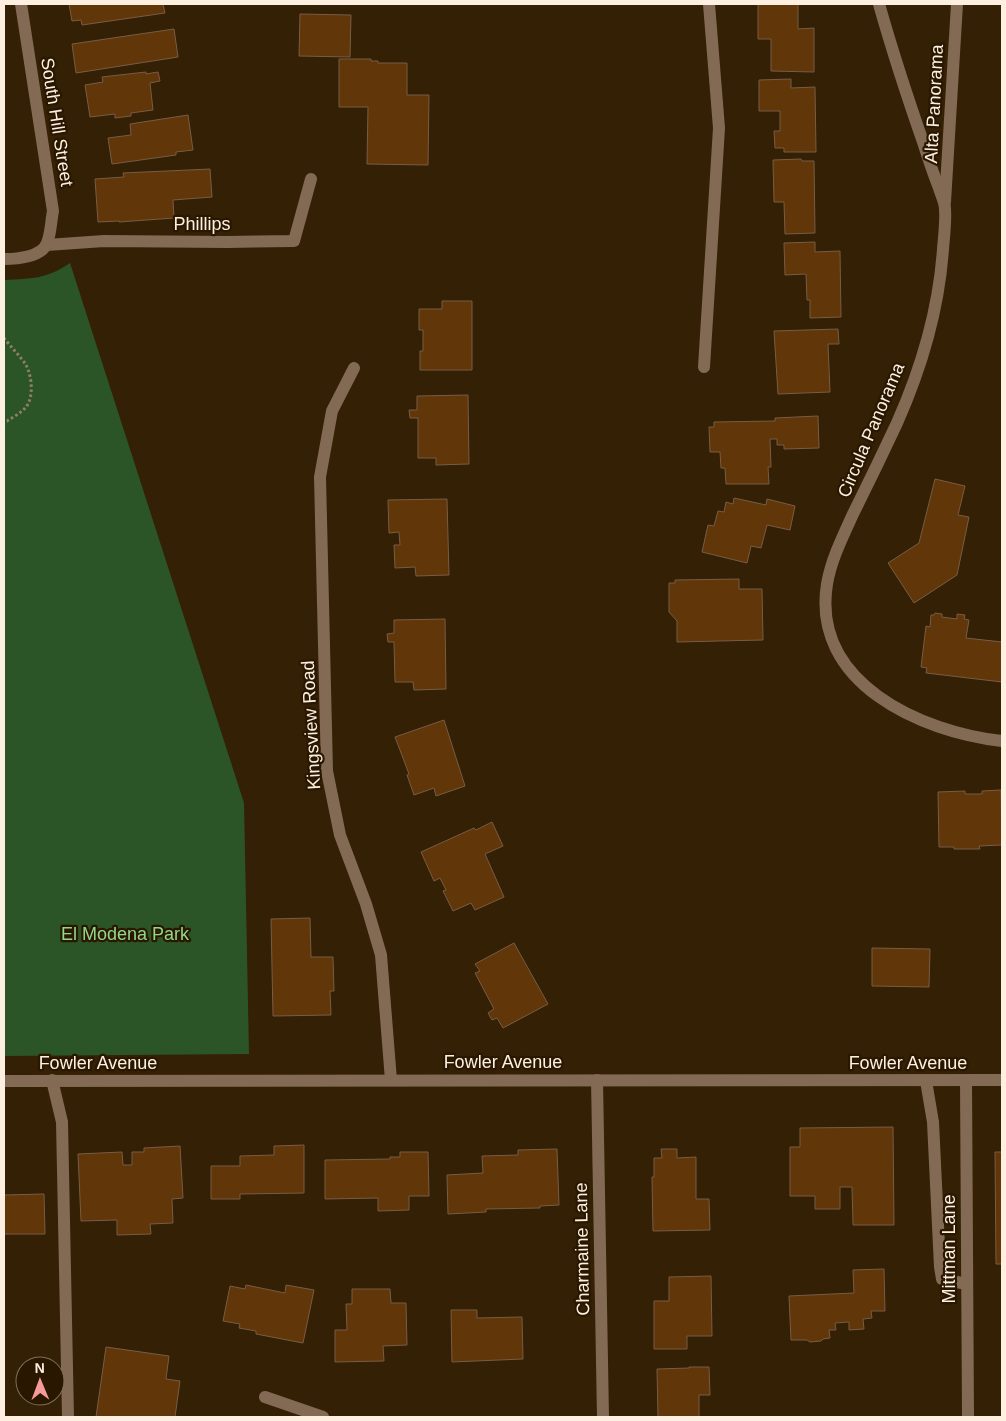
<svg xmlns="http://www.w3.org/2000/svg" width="1006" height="1421" font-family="Arial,sans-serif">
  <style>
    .green { fill: #2b5526 }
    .building { fill: #613609; stroke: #785c45 }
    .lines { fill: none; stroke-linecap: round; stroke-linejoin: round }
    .path { stroke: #8f7f69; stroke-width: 3; stroke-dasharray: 2.5 2.5; stroke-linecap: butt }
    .lane { stroke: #836a54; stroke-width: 12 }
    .street { stroke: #836a54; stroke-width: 12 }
    .labels { text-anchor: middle; stroke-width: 4.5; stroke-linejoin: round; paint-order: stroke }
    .street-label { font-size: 18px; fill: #fdf0e1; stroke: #2a1700 }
    .park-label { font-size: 18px; fill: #90d887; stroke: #2a1700 }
  </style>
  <rect width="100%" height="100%" fill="#342005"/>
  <path class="green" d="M70,263l174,540 5,251 -245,2v-776c28,-2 41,0 66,-17z"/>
  <g class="building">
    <polygon points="69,4 163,4 165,13 82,25 81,20 72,21"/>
    <polygon points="758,4 798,4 798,29 814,28 814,72 771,71 771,39 758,39"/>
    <polygon points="300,14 351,15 350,57 299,56"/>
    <polygon points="174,29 178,57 76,73 72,44"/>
    <polygon points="339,59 371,59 371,61 378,61 378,63 407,63 407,95 429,95 428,165 367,164 368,107 339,107"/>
    <polygon points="146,72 146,74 158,72 160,81 150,83 153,110 131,113 131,116 115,118 115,114 90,117 85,85 103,82 102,77"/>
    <polygon points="791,79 791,88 815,87 816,152 784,152 784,148 775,148 774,131 780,131 780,111 759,111 759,80"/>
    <polygon points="188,115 193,150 176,152 176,155 112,164 108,138 131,135 130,124"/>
    <polygon points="801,159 802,161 814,161 815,233 785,234 784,202 774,202 773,160"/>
    <polygon points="210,169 212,197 173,200 174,218 119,222 119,221 98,222 95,179 124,177 123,173"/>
    <polygon points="815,242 815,252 840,251 841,317 810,318 810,300 807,300 806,274 785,275 784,243"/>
    <polygon points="442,301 472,301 472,370 420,370 420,351 423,351 423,330 419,330 419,309 442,309"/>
    <polygon points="838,329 839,344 828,344 830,392 778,394 774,331"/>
    <polygon points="468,395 469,464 436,465 436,458 418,458 418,418 410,418 409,410 417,410 417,396"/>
    <polygon points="818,416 819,448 784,449 784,445 777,445 777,439 770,439 771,467 768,467 769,484 726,484 725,468 721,468 720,452 710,452 709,427 714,427 714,422 775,421 775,418"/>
    <polygon points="935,479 965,486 958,515 969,517 957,575 914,603 888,563 919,543"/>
    <polygon points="734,498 766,505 767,499 795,506 790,530 767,525 761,548 751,546 747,563 702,552 708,525 714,526 718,511 724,512 726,502 733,504"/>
    <polygon points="447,499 449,575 416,576 415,567 395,568 394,545 400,545 399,532 389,533 388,500"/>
    <polygon points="739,579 739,589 762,589 763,640 677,642 677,621 669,612 669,583 675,583 675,580"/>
    <polygon points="935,613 942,614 942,617 957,619 957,614 965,615 964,619 969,620 966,638 1002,642 1002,682 926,673 927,668 921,667 926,626 930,627 931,615 934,615"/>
    <polygon points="445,619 446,689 414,690 413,682 395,682 394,642 388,642 387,634 394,633 394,620"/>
    <polygon points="444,720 465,786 436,796 434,788 414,795 407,775 409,774 395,737"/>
    <polygon points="1001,790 1002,845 979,846 980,849 954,849 954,847 939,847 938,792 965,791 965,794 982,794 982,791"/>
    <polygon points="492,822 503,846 485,854 504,897 475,910 471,903 453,911 443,891 446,890 440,878 434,881 421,852 474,828 476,830"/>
    <polygon points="310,918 311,957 333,957 334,991 330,991 331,1015 273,1016 271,919"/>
    <polygon points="514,943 548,1004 503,1028 497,1018 492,1020 488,1013 494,1009 475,973 480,971 475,964"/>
    <polygon points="872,948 930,949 929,987 872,986"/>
    <polygon points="893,1127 894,1225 853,1225 852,1187 840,1187 840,1209 815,1209 815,1196 790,1196 790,1147 800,1147 800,1128"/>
    <polygon points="304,1145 304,1193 240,1194 240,1199 211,1199 211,1166 240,1166 240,1156 274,1155 274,1146"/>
    <polygon points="180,1146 183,1198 172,1199 173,1223 150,1224 151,1234 117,1235 117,1220 81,1221 78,1154 122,1152 123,1165 132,1165 132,1152 144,1152 144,1148"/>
    <polygon points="557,1149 559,1205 540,1206 540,1208 486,1209 486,1212 448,1214 447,1175 483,1173 482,1156 518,1155 518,1150"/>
    <polygon points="661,1149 677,1149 677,1158 696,1157 696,1199 709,1199 710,1230 653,1231 652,1177 654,1177 654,1158 662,1158"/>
    <polygon points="400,1152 428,1152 429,1196 409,1196 409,1210 378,1211 378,1198 325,1199 325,1160 390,1159 390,1157 400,1157"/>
    <polygon points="995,1152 1002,1152 1002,1264 996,1264"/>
    <polygon points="44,1194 45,1234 4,1234 4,1195"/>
    <polygon points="884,1269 885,1311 871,1311 872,1318 863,1319 864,1329 849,1330 849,1322 835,1323 836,1330 829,1330 830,1338 823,1339 821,1341 810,1342 807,1340 791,1340 789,1296 854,1293 853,1270"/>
    <polygon points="711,1276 712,1336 687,1336 687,1349 654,1349 654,1301 669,1301 669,1277"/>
    <polygon points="246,1285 285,1293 286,1285 314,1290 303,1343 256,1334 256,1331 239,1328 240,1324 223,1321 230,1286 245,1289"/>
    <polygon points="352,1289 390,1289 391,1303 406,1303 407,1345 383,1346 384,1361 335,1362 335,1330 347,1330 346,1304 352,1304"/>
    <polygon points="451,1310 477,1310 477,1318 522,1317 523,1359 452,1362"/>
    <polygon points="106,1347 169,1356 166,1379 180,1381 175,1417 96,1417"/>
    <polygon points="689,1367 709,1367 710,1395 699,1395 699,1417 658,1417 657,1369 689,1368"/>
  </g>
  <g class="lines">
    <path class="path" d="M4,338c6,8 17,19 22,27 6,11 8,32 0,42 -5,6 -13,10 -19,14h-3"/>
    <g class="lane">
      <polyline points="47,245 104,241 228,242 294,241 311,179"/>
      <polyline points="52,1080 62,1122 68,1417"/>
      <polyline points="926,1081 933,1122 940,1267 942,1279 967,1284"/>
    </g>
    <g class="street">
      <path d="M879,4c13,46 28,92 44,138 5,16 10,31 16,46 2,7 6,14 6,21 1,13 -1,27 -2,40 -4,58 -22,120 -46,174 -14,30 -29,61 -44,91 -10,22 -22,46 -26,70 -16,99 94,148 175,157"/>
      <polyline points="945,202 957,4"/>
      <path d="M4,259c13,0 38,-2 43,-16 4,-10 4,-22 6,-32l-32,-207"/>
      <polyline points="704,367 719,128 709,4"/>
      <polyline points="354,368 332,411 320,477 327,771 340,835 366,904 381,955 391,1080"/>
      <polyline points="597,1080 603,1417"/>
      <polyline points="4,1081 1002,1080"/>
      <polyline points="966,1081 968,1417"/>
      <polyline points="265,1397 323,1417"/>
    </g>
  </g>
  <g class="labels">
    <g class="street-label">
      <text transform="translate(934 104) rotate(-87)" y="6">Alta Panorama</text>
      <text transform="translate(57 122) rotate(81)" y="6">South Hill Street</text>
      <text x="202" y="230">Phillips</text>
      <text transform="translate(871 430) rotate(-67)" y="6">Circula Panorama</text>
      <text transform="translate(311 725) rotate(-93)" y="6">Kingsview Road</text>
      <text x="503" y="1068">Fowler Avenue</text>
      <text x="98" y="1069">Fowler Avenue</text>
      <text x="908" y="1069">Fowler Avenue</text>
      <text transform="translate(582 1249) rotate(-91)" y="6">Charmaine Lane</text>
      <text transform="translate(949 1249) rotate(-90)" y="6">Mittman Lane</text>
    </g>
    <g class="park-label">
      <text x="125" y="940">El Modena Park</text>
    </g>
  </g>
  <rect width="1006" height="1421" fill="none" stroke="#fdf0e1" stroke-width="10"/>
  <g transform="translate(40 1381) rotate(359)"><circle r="24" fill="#2a1700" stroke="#7e6e5a"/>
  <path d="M0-4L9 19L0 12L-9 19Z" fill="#f59b9a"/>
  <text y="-8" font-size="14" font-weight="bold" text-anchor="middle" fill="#fdf0e1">N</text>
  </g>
</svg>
